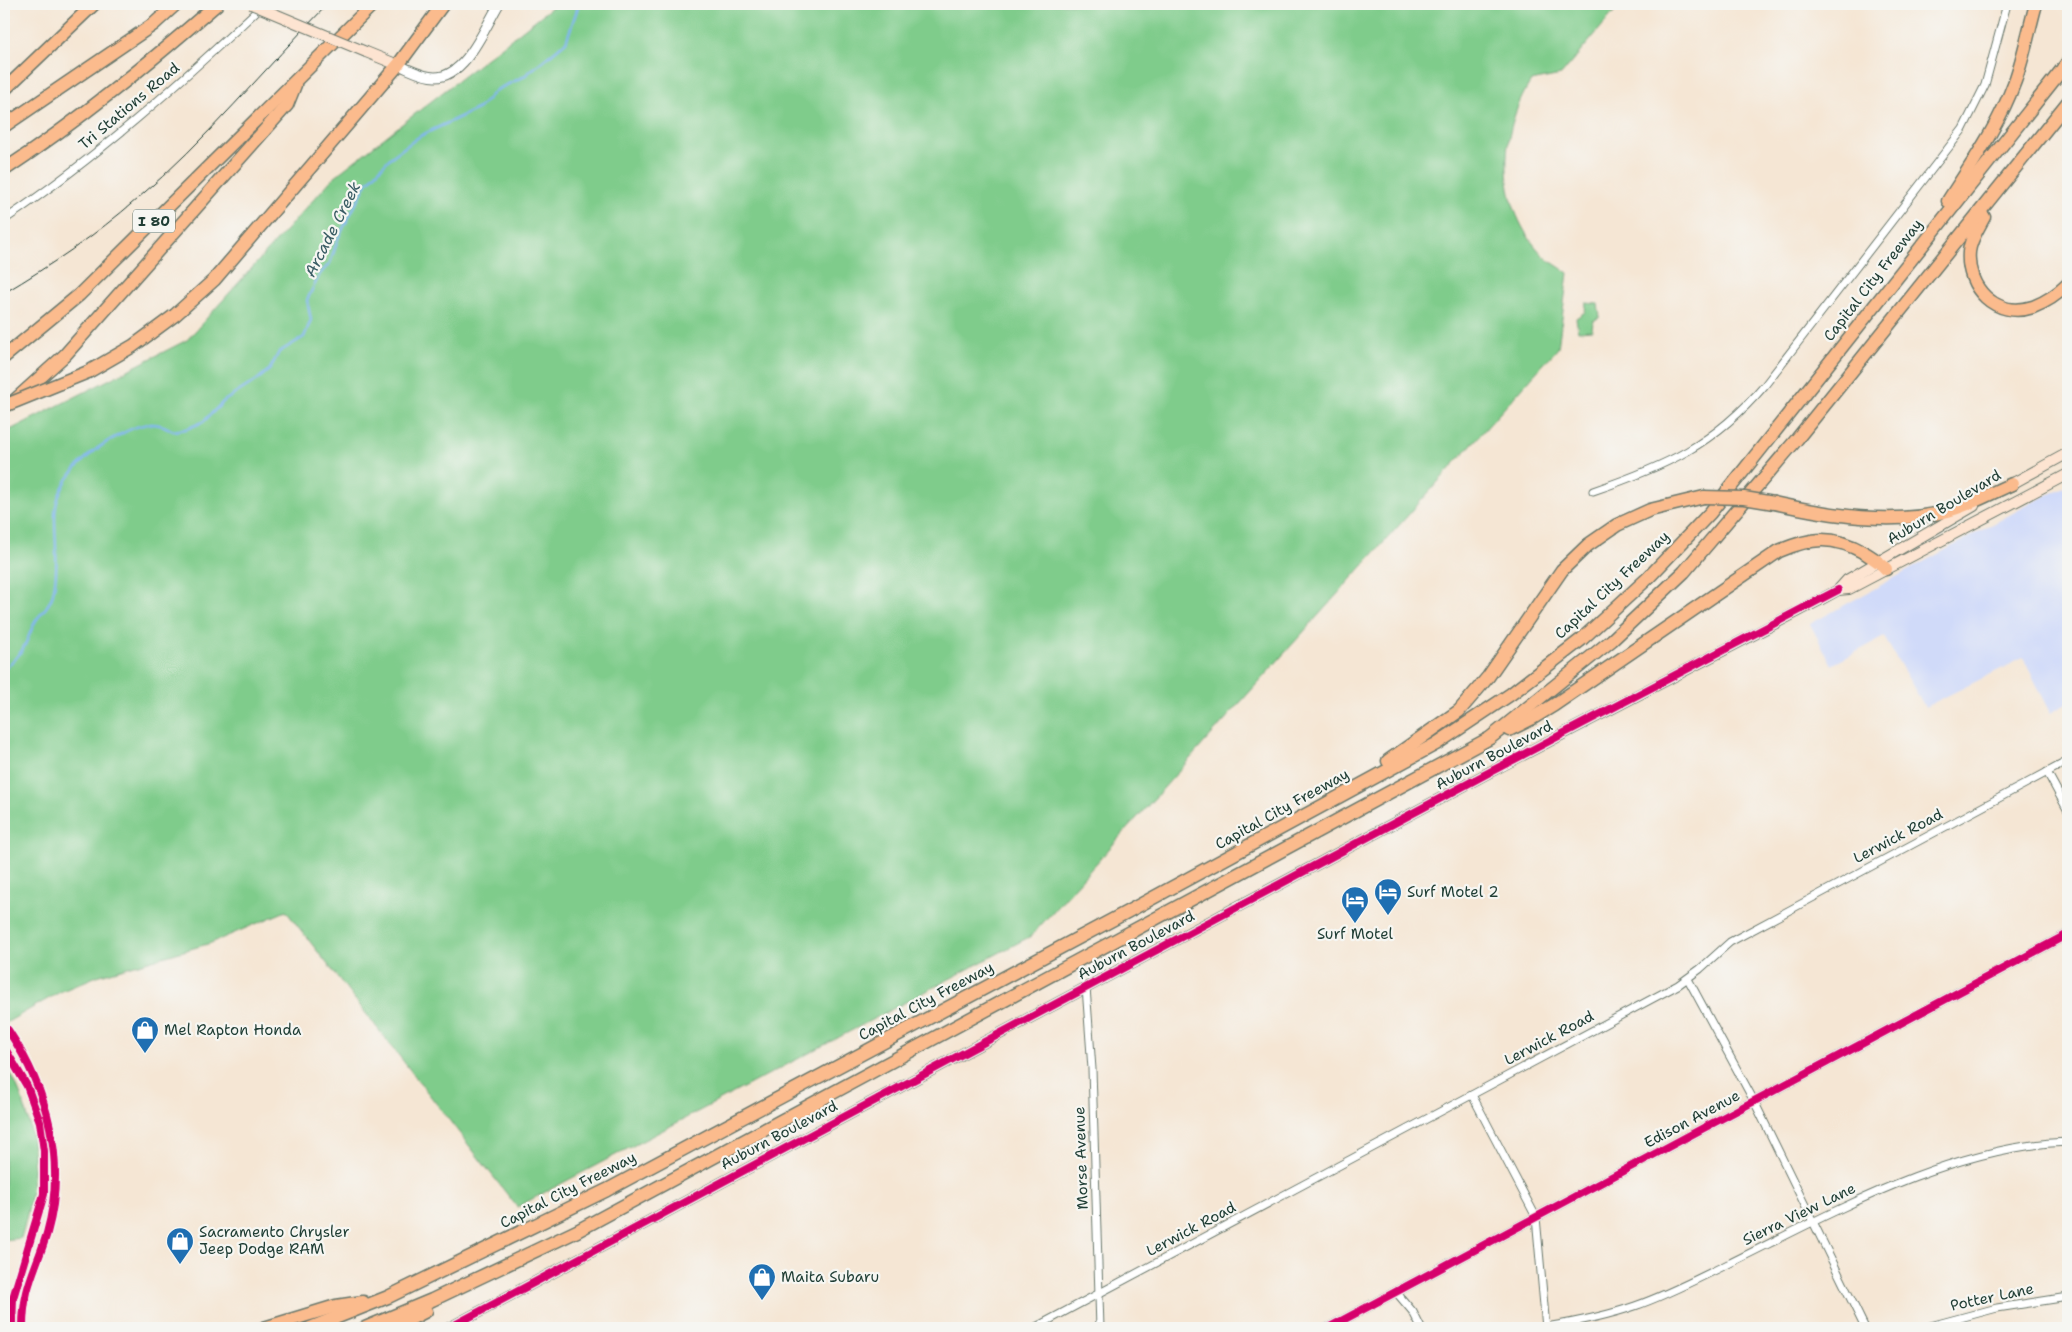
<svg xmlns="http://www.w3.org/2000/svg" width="2072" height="1332" font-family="'Shantell Sans',sans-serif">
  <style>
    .built { fill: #d0daf9 }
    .green { fill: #7fcc8b; stroke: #4f8460 }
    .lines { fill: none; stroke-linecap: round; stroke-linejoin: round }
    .stream { stroke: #81b6ef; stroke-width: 2.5 }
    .minor-casing { stroke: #6a786c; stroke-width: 9 }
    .tertiary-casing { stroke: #6a786c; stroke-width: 11 }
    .secondary-casing { stroke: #6a786c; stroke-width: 12 }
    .motorway-casing { stroke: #6a786c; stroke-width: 15 }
    .minor { stroke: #fff; stroke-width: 7 }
    .tertiary { stroke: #fff; stroke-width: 9 }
    .secondary { stroke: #fde4d1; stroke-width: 10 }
    .motorway { stroke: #fbbb8d; stroke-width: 12 }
    .tram { stroke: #1f3d34; stroke-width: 1 }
    .secondary-bridge-casing { stroke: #6a786c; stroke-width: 12; stroke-linecap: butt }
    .motorway-bridge-casing { stroke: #6a786c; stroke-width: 15; stroke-linecap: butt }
    .secondary-bridge { stroke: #fde4d1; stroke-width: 10 }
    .motorway-bridge { stroke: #fbbb8d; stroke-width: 12 }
    .cycleway-casing { stroke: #f6f6f2; stroke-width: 11 }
    .cycleway { stroke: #d6006c; stroke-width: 8 }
    .labels { text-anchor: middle; stroke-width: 4.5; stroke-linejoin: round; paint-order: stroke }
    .shield { fill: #f6f6f2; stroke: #60746d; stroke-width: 1 }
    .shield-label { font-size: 14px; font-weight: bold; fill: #1f3d34 }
    .street-label { font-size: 15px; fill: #1f3d34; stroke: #f6f6f2 }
    .poi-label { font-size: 15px; fill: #1f3d34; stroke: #f6f6f2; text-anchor: start }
    .water-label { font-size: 16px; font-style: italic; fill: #385b63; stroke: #f6f6f2 }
  </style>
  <rect width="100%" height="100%" fill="#f6f6f2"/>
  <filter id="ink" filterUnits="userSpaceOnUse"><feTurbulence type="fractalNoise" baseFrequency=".02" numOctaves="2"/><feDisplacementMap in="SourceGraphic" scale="10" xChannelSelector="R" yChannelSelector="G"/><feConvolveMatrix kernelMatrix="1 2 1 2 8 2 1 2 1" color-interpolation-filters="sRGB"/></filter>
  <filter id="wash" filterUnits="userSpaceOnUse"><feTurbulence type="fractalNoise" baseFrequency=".0096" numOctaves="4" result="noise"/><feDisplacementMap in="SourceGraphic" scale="20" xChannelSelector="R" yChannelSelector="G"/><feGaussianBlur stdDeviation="1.12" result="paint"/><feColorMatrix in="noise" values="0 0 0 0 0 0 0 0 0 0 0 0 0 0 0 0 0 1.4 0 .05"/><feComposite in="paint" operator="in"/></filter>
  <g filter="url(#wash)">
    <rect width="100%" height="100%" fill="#f5e6d4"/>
    <polygon class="built" points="2068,485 2068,703 2051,713 2023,658 1925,707 1884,637 1832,665 1810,624 2035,501"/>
    <g class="green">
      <path d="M556,4h1060l2,3 -57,68 -30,6c-34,53 -34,127 12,174 7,7 17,12 25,18l-10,75 -527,588 -514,271 -231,-296 -75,32 -114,33 -37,16 -56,32v-591l183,-93 147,-163z"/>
      <polygon points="1586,303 1598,304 1600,317 1593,321 1592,330 1578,331 1576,318 1585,312"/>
      <path d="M4,1061c35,60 36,112 17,177l-17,2z"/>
    </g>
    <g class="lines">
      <path class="stream" d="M4,669c5,-5 12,-10 16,-16 8,-10 10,-24 17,-34 6,-8 14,-15 16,-26 6,-25 2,-50 2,-76 0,-37 37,-69 68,-84 17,-9 33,-14 50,-2l13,-2 17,-7 21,-21 33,-21 13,-11 9,-17 25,-15 7,-17 -4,-20 13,-26 10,-11 9,-27 28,-53 23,-25 30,-22 59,-28 17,-18 27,-13 43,-35 13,-38"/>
    </g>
  </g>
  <g filter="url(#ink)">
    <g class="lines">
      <g class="minor-casing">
        <g id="minor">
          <path d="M4,220c94,-63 178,-139 260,-216"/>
          <path d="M1593,491c73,-25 121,-46 172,-106l198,-256 22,-44 22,-81"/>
          <polyline points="2047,772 2067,809"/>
          <polyline points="1688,979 1754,1101 1865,1328"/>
          <polyline points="1086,987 1092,1069 1100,1328"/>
          <path d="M8,1030c40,60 59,132 39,203 -11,37 -24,53 -24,95"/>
          <polyline points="4,1047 27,1086 40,1122 44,1151 44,1194 13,1298 12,1328"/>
          <polyline points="1472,1095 1536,1217 1546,1328"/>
          <polyline points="1396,1292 1413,1312 1421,1328"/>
          <path d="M1546,1327c30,-5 60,-11 89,-21 32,-11 62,-27 93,-42 104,-51 222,-118 340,-122"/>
          <polyline points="1034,1328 1678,985 1700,969 1730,942 2068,761"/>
          <polyline points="1923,1328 1997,1308 2068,1297"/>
        </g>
      </g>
      <g class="tertiary-casing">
        <g id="tertiary">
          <path d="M398,65c11,4 24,12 37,12 31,0 50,-50 64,-73"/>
          <polyline points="1328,1328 2068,934"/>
        </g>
      </g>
      <g class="secondary-casing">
        <g id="secondary">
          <polyline points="366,52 398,65"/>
          <polyline points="2006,487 2068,453"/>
          <polyline points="1838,590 1849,589 2068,474"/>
          <polyline points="449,1328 1488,773 1818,601 1838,590 1847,580 1974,506"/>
        </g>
      </g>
      <g class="motorway-casing">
        <g id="motorway">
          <polyline points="4,90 94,4"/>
          <polyline points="4,126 154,24 176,4"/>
          <path d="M4,170c76,-50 145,-107 213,-166"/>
          <path d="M1948,201c25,-39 51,-76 67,-120 9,-25 14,-52 21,-77"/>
          <path d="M1984,217c-6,11 -14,23 -15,35 -3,36 27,67 64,55 13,-5 25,-13 35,-23"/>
          <polyline points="4,357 79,295 373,4"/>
          <polyline points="88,372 133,346 175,315 214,280 398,65 443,4"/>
          <polyline points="14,401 65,355 287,105 295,85"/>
          <path d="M1774,503c54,12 119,23 174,8 22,-6 43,-18 64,-27"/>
          <path d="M1509,730l22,-11 23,-14 225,-154c33,-14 54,-16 86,2 8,5 15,9 21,16"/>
          <polyline points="1388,761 1459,711 1488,677 1562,570 1588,545 1617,525 1650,510 1704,497"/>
          <polyline points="264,1328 336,1306 363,1302"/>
          <polyline points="310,1328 388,1297 607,1190 1127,912 1436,744 1511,694 1582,639 1648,578 1710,513 2068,62"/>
          <polyline points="365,1328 432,1300 577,1231 1490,738 1612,640 1684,572 1797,439 2068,102"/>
          <polyline points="393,1328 426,1311"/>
        </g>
      </g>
      <use href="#minor" class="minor"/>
      <use href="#tertiary" class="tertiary"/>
      <use href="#secondary" class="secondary"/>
      <use href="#motorway" class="motorway"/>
      <path class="tram" d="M4,293c47,-28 92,-58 133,-94 69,-58 127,-130 191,-195"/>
      <g class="secondary-bridge-casing">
        <polyline id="secondary-bridge" points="251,4 366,52"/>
      </g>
      <g class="motorway-bridge-casing">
        <g id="motorway-bridge">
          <polyline points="4,406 88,372"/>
          <polyline points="1704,497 1744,498 1774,503"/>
        </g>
      </g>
      <use href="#secondary-bridge" class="secondary-bridge"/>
      <use href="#motorway-bridge" class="motorway-bridge"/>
      <g class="cycleway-casing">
        <g id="cycleway">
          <path d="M8,1030c40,60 59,132 39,203 -11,37 -24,53 -24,95"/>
          <polyline points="4,1047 27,1086 40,1122 44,1151 44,1194 13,1298 12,1328"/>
          <polyline points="449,1328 1488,773 1838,590"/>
          <polyline points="1328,1328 2068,934"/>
        </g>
      </g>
      <use href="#cycleway" class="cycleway"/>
    </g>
  </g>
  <defs>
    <g id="hotel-pin" transform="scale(1.4375)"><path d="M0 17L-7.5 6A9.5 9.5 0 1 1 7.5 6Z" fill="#1f6fb2" stroke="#f6f6f2"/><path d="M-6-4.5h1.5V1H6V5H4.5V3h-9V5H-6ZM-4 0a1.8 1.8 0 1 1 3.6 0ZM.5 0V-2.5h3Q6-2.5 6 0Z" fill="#fff"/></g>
    <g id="shop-pin" transform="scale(1.4375)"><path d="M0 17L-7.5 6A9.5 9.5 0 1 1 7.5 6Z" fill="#1f6fb2" stroke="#f6f6f2"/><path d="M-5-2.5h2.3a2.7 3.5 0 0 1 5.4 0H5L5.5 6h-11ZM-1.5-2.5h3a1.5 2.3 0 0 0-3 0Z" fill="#fff"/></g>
  </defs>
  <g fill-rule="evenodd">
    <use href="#hotel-pin" x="1388" y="892"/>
    <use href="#hotel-pin" x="1355" y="900"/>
    <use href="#shop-pin" x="145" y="1030"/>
    <use href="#shop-pin" x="180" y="1241"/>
    <use href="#shop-pin" x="762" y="1277"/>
  </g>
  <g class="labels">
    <rect class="shield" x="133" y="209.5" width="42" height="23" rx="4"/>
    <g class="shield-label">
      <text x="154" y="226">I 80</text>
    </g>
    <g class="street-label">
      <text transform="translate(129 106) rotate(-40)" y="5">Tri Stations Road</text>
      <text transform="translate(1873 280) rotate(-52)" y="5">Capital City Freeway</text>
      <text transform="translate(1944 507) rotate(-31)" y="5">Auburn Boulevard</text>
      <text transform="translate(1612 585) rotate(-43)" y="5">Capital City Freeway</text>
      <text transform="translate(1494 755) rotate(-28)" y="5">Auburn Boulevard</text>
      <text transform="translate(1282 809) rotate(-29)" y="5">Capital City Freeway</text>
      <text transform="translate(1898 836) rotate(-28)" y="5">Lerwick Road</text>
      <text transform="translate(1136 945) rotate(-28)" y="5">Auburn Boulevard</text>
      <text transform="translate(926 1001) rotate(-28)" y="5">Capital City Freeway</text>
      <text transform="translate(1549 1038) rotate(-28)" y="5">Lerwick Road</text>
      <text transform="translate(1692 1119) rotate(-28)" y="5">Edison Avenue</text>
      <text transform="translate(779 1135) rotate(-28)" y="5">Auburn Boulevard</text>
      <text transform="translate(1081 1158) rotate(-92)" y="5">Morse Avenue</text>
      <text transform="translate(568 1190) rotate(-27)" y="5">Capital City Freeway</text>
      <text transform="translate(1799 1214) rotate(-26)" y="5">Sierra View Lane</text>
      <text transform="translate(1191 1229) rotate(-28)" y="5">Lerwick Road</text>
      <text transform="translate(1992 1297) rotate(-12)" y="5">Potter Lane</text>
    </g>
    <g class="poi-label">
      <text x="1407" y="897">Surf Motel 2</text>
      <text x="1355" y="939" text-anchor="middle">Surf Motel</text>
      <text x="164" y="1035">Mel Rapton Honda</text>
      <text x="199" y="1237">Sacramento Chrysler<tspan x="199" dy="17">Jeep Dodge RAM</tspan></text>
      <text x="781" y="1282">Maita Subaru</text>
    </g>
    <g class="water-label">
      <text transform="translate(332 229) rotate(-63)" y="6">Arcade Creek</text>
    </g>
  </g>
  <rect width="2072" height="1332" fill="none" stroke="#f6f6f2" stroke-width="20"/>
</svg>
